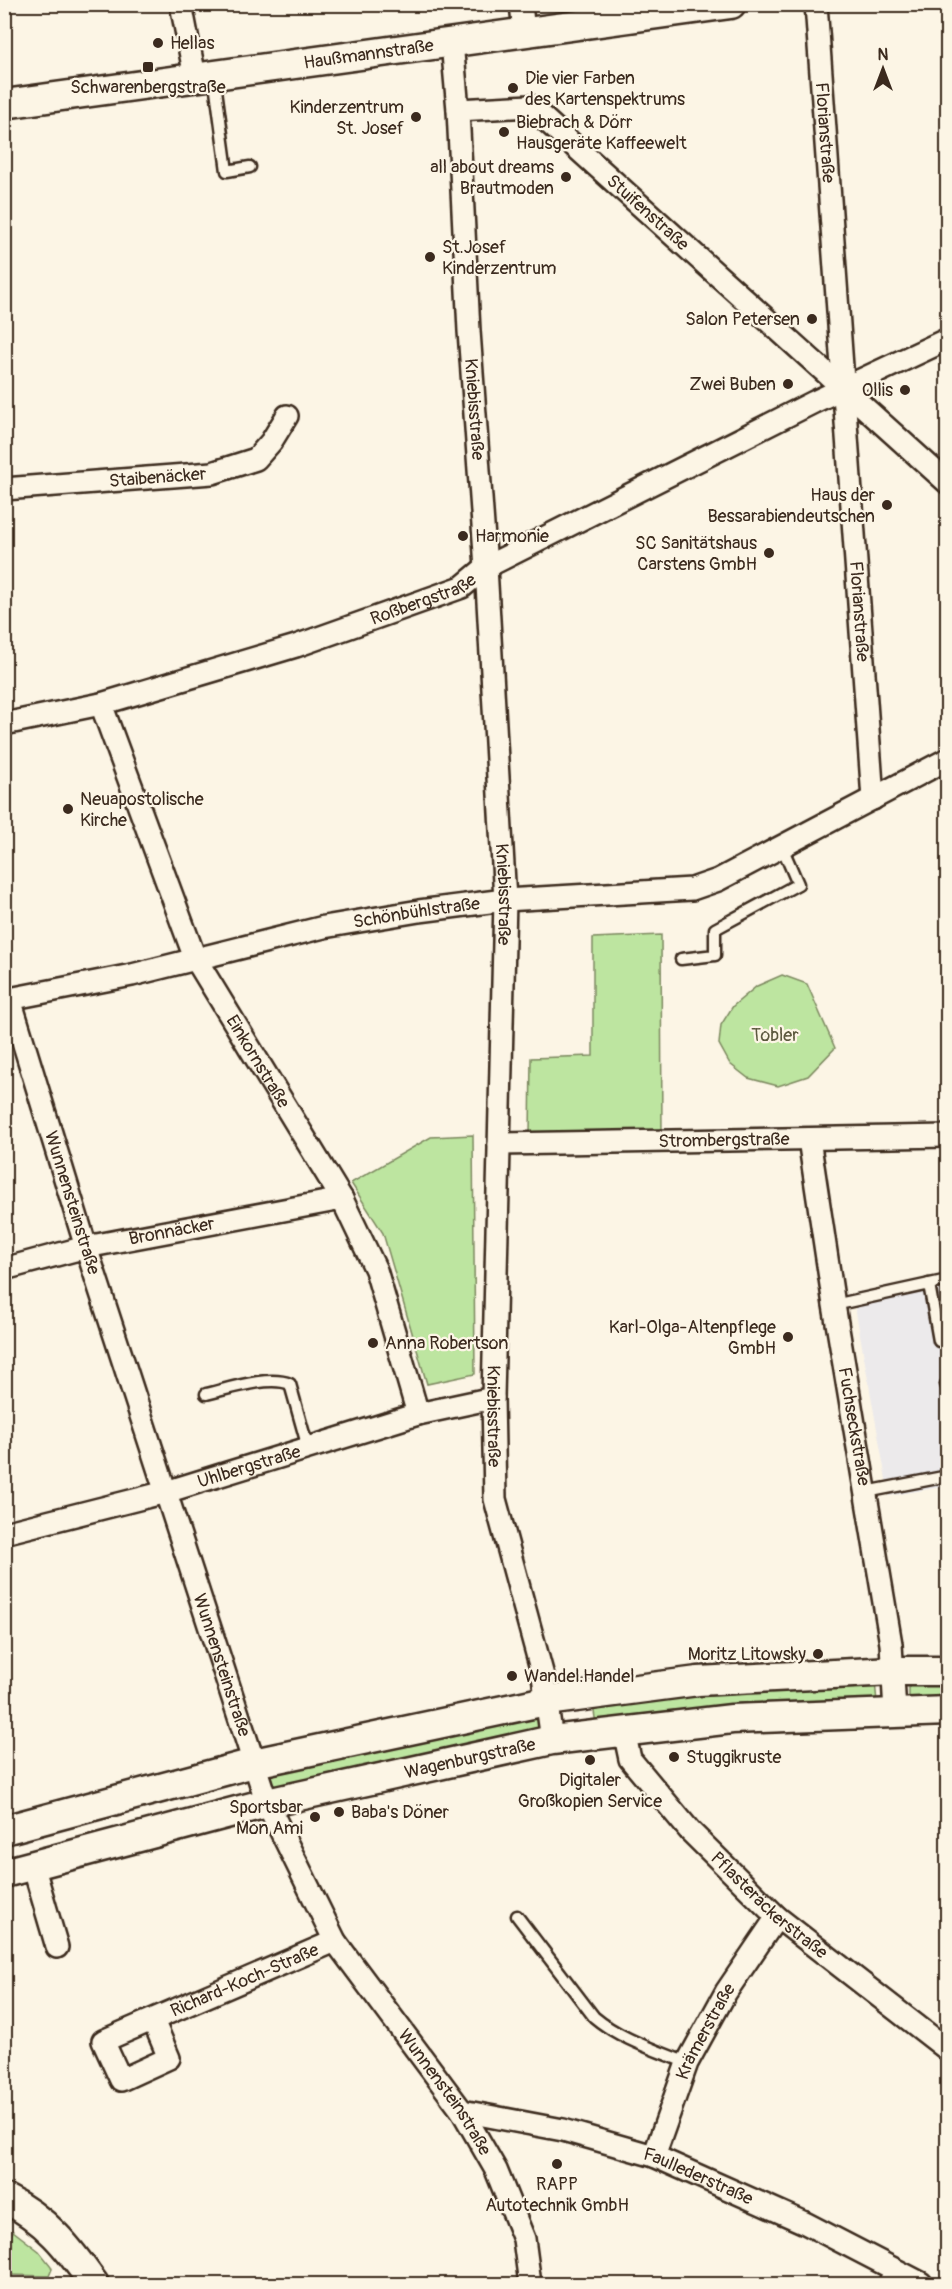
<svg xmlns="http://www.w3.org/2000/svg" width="952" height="2289" font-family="Pangolin,sans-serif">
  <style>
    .built { fill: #eceaeb }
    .green { fill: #bde5a0; stroke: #7c885f; stroke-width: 1.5 }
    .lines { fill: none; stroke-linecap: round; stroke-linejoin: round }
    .lane-casing { stroke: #3b2a1e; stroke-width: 15 }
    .street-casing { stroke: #3b2a1e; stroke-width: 26 }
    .secondary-casing { stroke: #3b2a1e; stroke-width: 33 }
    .lane { stroke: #fcf5e5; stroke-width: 10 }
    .street { stroke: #fcf5e5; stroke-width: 21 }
    .secondary { stroke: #fcf5e5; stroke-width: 28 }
    .poi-dot { fill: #3b2a1e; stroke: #fcf5e5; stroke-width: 2 }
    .labels { text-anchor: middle; stroke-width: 4.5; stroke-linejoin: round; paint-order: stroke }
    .poi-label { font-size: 18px; fill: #3b2a1e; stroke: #fcf5e5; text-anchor: start }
    .street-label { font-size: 18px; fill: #3b2a1e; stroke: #fcf5e5 }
    .park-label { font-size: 18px; fill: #5c593e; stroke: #fcf5e5 }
  </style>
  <rect width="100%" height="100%" fill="#fcf5e5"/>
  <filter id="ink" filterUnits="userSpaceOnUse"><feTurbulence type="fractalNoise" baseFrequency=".0167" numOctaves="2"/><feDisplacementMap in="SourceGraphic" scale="12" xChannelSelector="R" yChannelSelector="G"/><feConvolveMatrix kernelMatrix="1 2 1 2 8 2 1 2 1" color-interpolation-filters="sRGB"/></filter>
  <g filter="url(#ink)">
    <polygon class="built" points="947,1274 947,1486 889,1496 853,1296"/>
    <g class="green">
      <polygon points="661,935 662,1137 530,1136 531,1058 593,1056 593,938"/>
      <polygon points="782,975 807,984 835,1048 808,1076 778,1086 748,1078 730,1064 719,1044 721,1025 733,1006 757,986"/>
      <polygon points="473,1135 475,1374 427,1384 383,1233 351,1183 431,1137"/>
      <polygon points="909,1681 947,1681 947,1701 909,1702"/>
      <polygon points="875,1682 877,1702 596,1724 593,1705 730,1690"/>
      <polygon points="537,1716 541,1734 275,1791 270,1773"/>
      <polygon points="13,2231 39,2251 51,2266 52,2269 49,2276 5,2275 5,2248"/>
    </g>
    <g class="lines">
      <g class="lane-casing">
        <g id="lane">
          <polyline points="214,75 227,171 250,167"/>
          <polyline points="681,959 715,955 715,929 798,884 782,847"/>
          <polyline points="929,1284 939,1341"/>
          <polyline points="834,1305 948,1280"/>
          <polyline points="946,1384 948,1390"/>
          <path d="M206,1394c22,-5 63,-19 84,-10l18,64"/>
          <polyline points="866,1492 948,1476"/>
          <path d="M517,1916l77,101c26,22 62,33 93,46"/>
          <polyline points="883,2284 892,2266"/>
        </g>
      </g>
      <g class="street-casing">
        <g id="street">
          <polyline points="181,4 195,77"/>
          <polyline points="521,4 524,32"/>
          <path id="s1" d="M816,4l57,795"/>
          <path id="s2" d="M452,42l6,68 11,221 17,236 19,333 -12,498 2,101 48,177 9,64"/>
          <path id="s3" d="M458,110l72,-4 418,377"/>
          <path id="s4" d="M4,489l208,-16 44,-14 15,-17 16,-26"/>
          <path id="s5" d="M101,704l94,254 147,241 34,71 42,144"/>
          <path id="s6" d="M4,724l97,-20 195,-58 166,-59 24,-20 328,-165 134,-63"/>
          <path id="s7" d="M10,999l76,248 181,556 68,138 127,170 34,59 28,69 6,45"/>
          <path id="s8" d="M4,1000l128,-25 192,-48 95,-16 86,-11 187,-11 26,-9 230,-121"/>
          <path id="s9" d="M809,1139l25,166 57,339 4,68"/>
          <path id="s10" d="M499,1144l449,-8"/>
          <path id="s11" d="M4,1269l82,-22 256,-48"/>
          <path id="s12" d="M4,1533l162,-41 252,-78 75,-16"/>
          <path id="s13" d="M624,1731l6,28 60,72 87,86 171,133"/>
          <polyline points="33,1865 57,1947"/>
          <path id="s14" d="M153,2020l16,38 -48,22 -18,-39 232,-100"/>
          <path id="s15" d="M462,2111l101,19 91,26 151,67 116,60"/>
          <path id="s16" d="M654,2156l33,-93 39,-71 51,-75"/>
        </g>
      </g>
      <g class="secondary-casing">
        <g id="secondary">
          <path id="s17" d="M4,104l727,-100"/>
          <polyline points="4,1830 254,1763 546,1701 698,1681 893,1671 948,1671"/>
          <path id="s18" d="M4,1873l263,-70 285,-63 180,-21 216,-8"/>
          <path d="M4,2198c42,21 64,49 90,86"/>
        </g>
      </g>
      <use href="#lane" class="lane"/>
      <use href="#street" class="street"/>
      <use href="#secondary" class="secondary"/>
    </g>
  </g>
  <g class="poi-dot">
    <circle cx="158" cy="43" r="6"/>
    <rect x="142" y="61" width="12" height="12" rx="3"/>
    <circle cx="513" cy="88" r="6"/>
    <circle cx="416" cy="117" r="6"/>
    <circle cx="504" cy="132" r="6"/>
    <circle cx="566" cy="177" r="6"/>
    <circle cx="430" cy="257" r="6"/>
    <circle cx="812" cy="319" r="6"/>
    <circle cx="788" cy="384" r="6"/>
    <circle cx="905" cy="390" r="6"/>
    <circle cx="887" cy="505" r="6"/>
    <circle cx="463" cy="536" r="6"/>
    <circle cx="769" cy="553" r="6"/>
    <circle cx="68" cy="809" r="6"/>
    <circle cx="788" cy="1337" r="6"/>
    <circle cx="373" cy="1343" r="6"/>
    <circle cx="818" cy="1654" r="6"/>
    <circle cx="512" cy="1676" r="6"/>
    <circle cx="674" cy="1757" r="6"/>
    <circle cx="590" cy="1760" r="6"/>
    <circle cx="339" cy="1812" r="6"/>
    <circle cx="315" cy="1817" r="6"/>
    <circle cx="557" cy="2164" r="6"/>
  </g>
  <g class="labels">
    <g class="poi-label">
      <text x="170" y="49">Hellas</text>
      <text x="525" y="84">Die vier Farben<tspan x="525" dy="21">des Kartenspektrums</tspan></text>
      <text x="148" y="93" text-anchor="middle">Schwarenbergstraße</text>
      <text x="404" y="113" text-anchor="end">Kinderzentrum<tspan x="404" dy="21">St. Josef</tspan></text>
      <text x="516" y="128">Biebrach &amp; Dörr<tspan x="516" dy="21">Hausgeräte Kaffeewelt</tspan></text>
      <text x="554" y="173" text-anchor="end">all about dreams<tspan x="554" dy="21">Brautmoden</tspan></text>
      <text x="442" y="253">St.Josef<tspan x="442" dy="21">Kinderzentrum</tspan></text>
      <text x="800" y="325" text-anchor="end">Salon Petersen</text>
      <text x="776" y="390" text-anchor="end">Zwei Buben</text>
      <text x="893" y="396" text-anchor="end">Ollis</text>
      <text x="875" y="501" text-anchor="end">Haus der<tspan x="875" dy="21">Bessarabiendeutschen</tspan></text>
      <text x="475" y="542">Harmonie</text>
      <text x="757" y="549" text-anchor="end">SC Sanitätshaus<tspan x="757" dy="21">Carstens GmbH</tspan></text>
      <text x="80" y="805">Neuapostolische<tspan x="80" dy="21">Kirche</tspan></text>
      <text x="776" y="1333" text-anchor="end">Karl-Olga-Altenpflege<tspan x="776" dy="21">GmbH</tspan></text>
      <text x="385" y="1349">Anna Robertson</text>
      <text x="806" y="1660" text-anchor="end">Moritz Litowsky</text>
      <text x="524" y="1682">Wandel.Handel</text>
      <text x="686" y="1763">Stuggikruste</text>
      <text x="590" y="1786" text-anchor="middle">Digitaler<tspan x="590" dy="21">Großkopien Service</tspan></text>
      <text x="303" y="1813" text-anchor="end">Sportsbar<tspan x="303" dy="21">Mon Ami</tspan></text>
      <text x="351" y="1818">Baba's Döner</text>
      <text x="557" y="2190" text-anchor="middle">RAPP<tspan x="557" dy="21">Autotechnik GmbH</tspan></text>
    </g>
    <g class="street-label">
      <text dy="6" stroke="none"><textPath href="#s17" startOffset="368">Haußmannstraße</textPath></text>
      <text dy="6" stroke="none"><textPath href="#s1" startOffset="129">Florianstraße</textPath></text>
      <text dy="6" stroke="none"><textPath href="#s3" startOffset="231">Stuifenstraße</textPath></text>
      <text dy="6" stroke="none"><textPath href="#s2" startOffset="368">Kniebisstraße</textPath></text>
      <text dy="6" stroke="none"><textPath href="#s4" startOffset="154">Staibenäcker</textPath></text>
      <text dy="6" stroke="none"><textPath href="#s6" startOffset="438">Roßbergstraße</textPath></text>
      <text dy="6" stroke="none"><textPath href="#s1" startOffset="609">Florianstraße</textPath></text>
      <text dy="6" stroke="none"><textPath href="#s2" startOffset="854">Kniebisstraße</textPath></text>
      <text dy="6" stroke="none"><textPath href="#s8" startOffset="422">Schönbühlstraße</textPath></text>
      <text dy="6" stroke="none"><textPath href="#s5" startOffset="392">Einkornstraße</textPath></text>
      <text dy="6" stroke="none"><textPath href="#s10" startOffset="225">Strombergstraße</textPath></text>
      <text dy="6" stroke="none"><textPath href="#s7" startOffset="213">Wunnensteinstraße</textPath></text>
      <text dy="6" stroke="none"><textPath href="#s11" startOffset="172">Bronnäcker</textPath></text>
      <text dy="6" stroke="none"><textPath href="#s2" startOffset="1376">Kniebisstraße</textPath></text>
      <text dy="6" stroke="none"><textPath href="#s9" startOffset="291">Fuchseckstraße</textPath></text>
      <text dy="6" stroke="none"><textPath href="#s12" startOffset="254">Uhlbergstraße</textPath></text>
      <text dy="6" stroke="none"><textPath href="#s7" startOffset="699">Wunnensteinstraße</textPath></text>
      <text dy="6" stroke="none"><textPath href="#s18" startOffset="480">Wagenburgstraße</textPath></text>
      <text dy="6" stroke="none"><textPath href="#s13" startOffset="231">Pflasteräckerstraße</textPath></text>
      <text dy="6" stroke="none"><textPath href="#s14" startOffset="291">Richard-Koch-Straße</textPath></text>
      <text dy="6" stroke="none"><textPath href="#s16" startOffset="135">Krämerstraße</textPath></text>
      <text dy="6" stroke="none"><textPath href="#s7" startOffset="1185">Wunnensteinstraße</textPath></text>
      <text dy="6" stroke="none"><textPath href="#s15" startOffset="246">Faullederstraße</textPath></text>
    </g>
    <g class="park-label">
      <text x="775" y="1041">Tobler</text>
    </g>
  </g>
  <rect width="952" height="2289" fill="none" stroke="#fcf5e5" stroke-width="24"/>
  <rect x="12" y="12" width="928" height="2265" fill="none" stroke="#3b2a1e" stroke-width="2" filter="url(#ink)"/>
  <g transform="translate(883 69)" stroke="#fcf5e5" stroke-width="4.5" paint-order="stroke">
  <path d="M0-4.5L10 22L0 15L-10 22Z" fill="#3b2a1e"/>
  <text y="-9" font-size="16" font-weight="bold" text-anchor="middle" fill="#3b2a1e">N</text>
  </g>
</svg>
